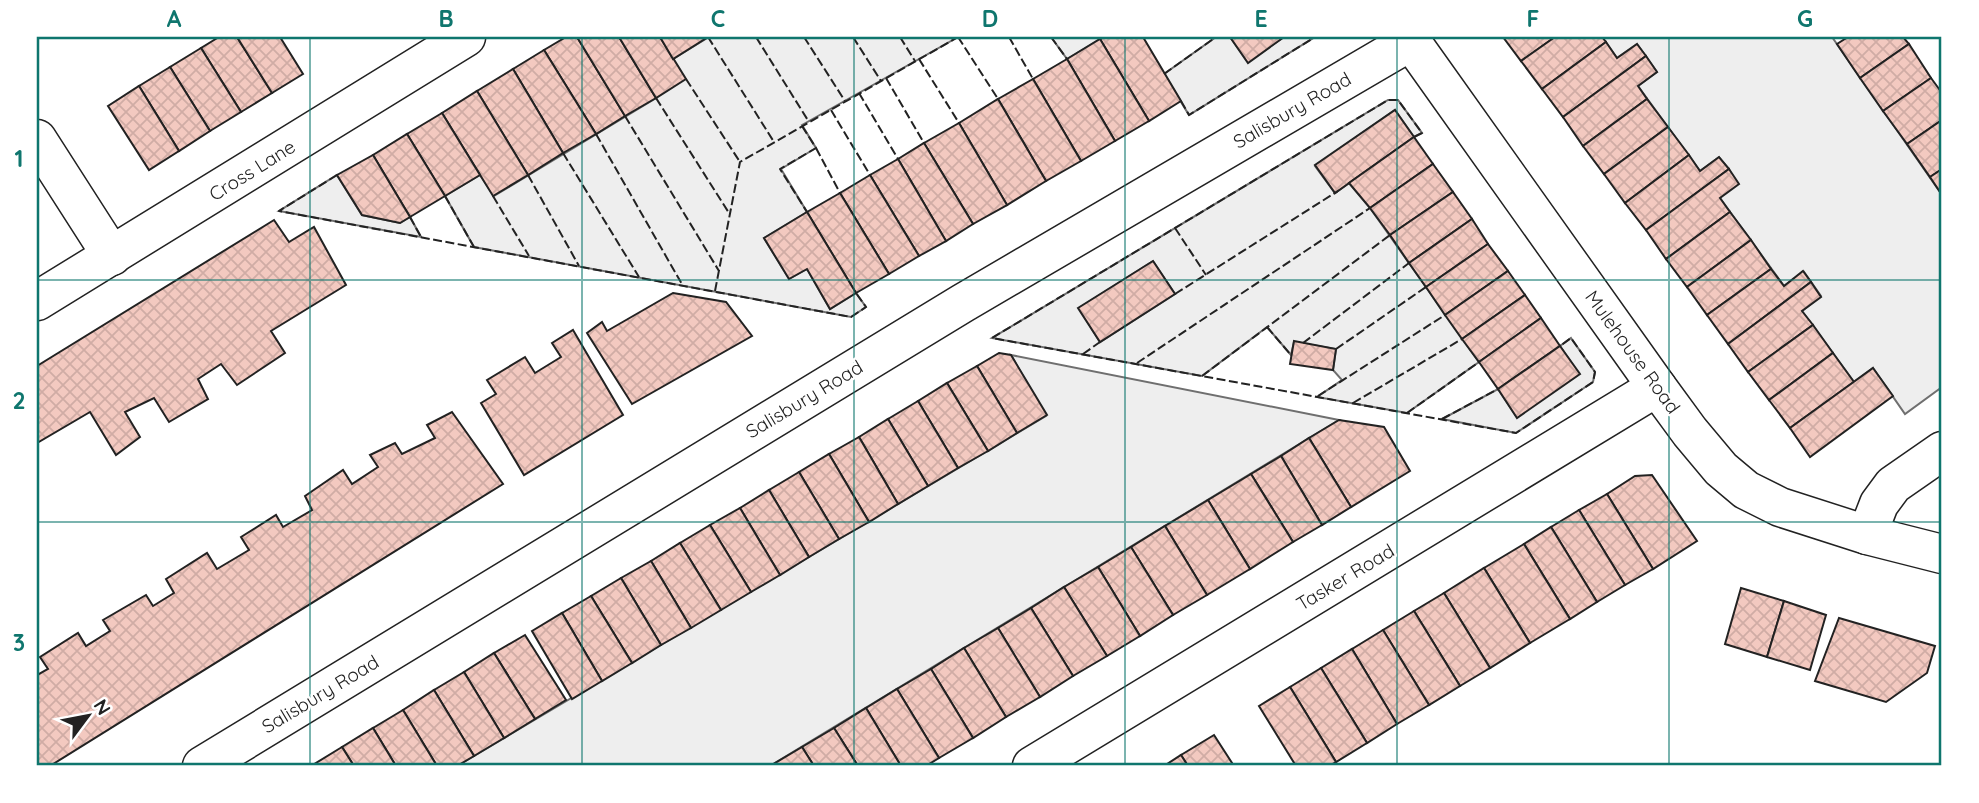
<svg xmlns="http://www.w3.org/2000/svg" width="1979" height="803" font-family="Quicksand,sans-serif">
  <style>
    .garden { fill: #eee; stroke: #6f6f6f; stroke-width: 2; fill-rule: evenodd }
    .building { fill: url(#building-cross-hatch); stroke: #222; stroke-width: 2 }
    .lines { fill: none; stroke-linecap: round; stroke-linejoin: round }
    .minor-casing { stroke: #222; stroke-width: 41 }
    .minor { stroke: #fff; stroke-width: 38 }
    .fence { stroke: #222; stroke-width: 2; stroke-dasharray: 9 3.5; stroke-linecap: butt }
    .grid { fill: none; stroke: #0f766e; stroke-width: 2; stroke-opacity: 0.55 }
    .labels { text-anchor: middle; stroke-width: 5; stroke-linejoin: round; paint-order: stroke }
    .street-label { font-size: 19px; fill: #222; stroke: #fff }
    .neatline { fill: none; stroke: #0f766e; stroke-width: 2.5 }
    .grid-label { font-size: 23px; text-anchor: middle; font-weight: bold; fill: #0f766e }
  </style>
  <defs>
    <pattern id="building-cross-hatch" width="8" height="8" patternUnits="userSpaceOnUse" patternTransform="scale(1.75)"><rect width="8" height="8" fill="#f3c9c0"/><path d="M0 0l8 8M0 8l8-8" fill="none" stroke="#d0aca5"/></pattern>
  </defs>
  <rect width="100%" height="100%" fill="#fff"/>
  <g class="garden">
    <polygon points="709,37 958,37 802,125 816,148 781,169 807,212 764,238 789,279 807,269 830,309 856,293 866,307 851,317 474,247 445,196 480,175 494,196 656,98 673,59"/>
    <polygon points="1051,37 1104,37 1067,59"/>
    <polygon points="1216,37 1230,37 1248,62 1284,37 1315,37 1189,115 1164,74"/>
    <polygon points="1602,37 1832,37 1942,195 1942,387 1905,414 1873,368 1854,382 1802,311 1821,296 1804,272 1784,286 1720,198 1729,169 1719,157 1700,171 1638,86 1657,72 1637,44 1617,58"/>
    <path d="M1388,100h10l24,33 -8,4 -19,-27 -80,56 20,27 14,-10 21,25 109,154 -72,51 -90,-16 25,-17 -9,-10 3,-21 -42,-7 -3,13 -24,-28 -65,49 -210,-38zM1153,261l22,33 -75,48 -21,-34z"/>
    <polygon points="337,175 362,215 400,223 410,217 421,237 279,211"/>
    <polygon points="1571,338 1595,372 1593,382 1516,433 1442,419 1498,389 1517,417 1579,374 1560,346"/>
    <polygon points="1011,355 1339,420 770,766 457,766 1046,416"/>
  </g>
  <g class="building">
    <polygon points="219,37 237,37 272,93 241,112 201,48"/>
    <polygon points="237,37 280,37 303,74 272,93"/>
    <polygon points="566,37 577,37 625,116 596,134 544,50"/>
    <polygon points="577,37 619,37 656,98 625,116"/>
    <polygon points="619,37 660,37 686,79 656,98"/>
    <polygon points="660,37 708,37 673,59"/>
    <polygon points="1104,37 1143,37 1181,101 1149,121 1100,39"/>
    <polygon points="1230,37 1284,37 1248,63"/>
    <polygon points="1503,37 1555,37 1521,61"/>
    <polygon points="1555,37 1602,37 1606,42 1542,89 1521,61"/>
    <polygon points="1848,37 1903,37 1909,44 1860,78 1837,44"/>
    <polygon points="1100,39 1149,121 1115,141 1067,59"/>
    <polygon points="1606,42 1617,58 1637,44 1646,56 1563,117 1542,89"/>
    <polygon points="1909,44 1931,78 1883,111 1860,78"/>
    <polygon points="201,48 241,112 210,131 170,67"/>
    <polygon points="544,50 596,134 563,153 513,69"/>
    <polygon points="1646,56 1657,72 1638,86 1647,99 1583,146 1563,117"/>
    <polygon points="1067,59 1115,141 1081,161 1033,79"/>
    <polygon points="170,67 210,131 179,151 139,86"/>
    <polygon points="513,69 563,153 528,175 477,91"/>
    <polygon points="1931,78 1942,93 1942,120 1907,144 1883,111"/>
    <polygon points="1033,79 1081,161 1046,181 998,99"/>
    <polygon points="139,86 179,151 149,170 108,106"/>
    <polygon points="477,91 528,175 493,196 442,113"/>
    <polygon points="998,99 1046,181 1007,205 959,123"/>
    <polygon points="1647,99 1668,127 1604,174 1583,146"/>
    <polygon points="1395,110 1414,137 1335,193 1315,165"/>
    <polygon points="442,113 480,175 445,196 407,134"/>
    <polygon points="1942,120 1942,169 1930,177 1907,144"/>
    <polygon points="959,123 1007,205 973,224 924,143"/>
    <polygon points="1668,127 1689,155 1625,203 1604,174"/>
    <polygon points="407,134 445,196 410,217 373,155"/>
    <polygon points="1414,137 1433,164 1370,208 1349,183"/>
    <polygon points="924,143 973,224 946,241 898,159"/>
    <polygon points="373,155 410,217 400,223 362,215 337,175"/>
    <polygon points="1689,155 1700,171 1719,157 1729,169 1646,230 1625,203"/>
    <polygon points="898,159 946,241 919,256 870,175"/>
    <polygon points="1433,164 1453,192 1390,235 1370,208"/>
    <polygon points="1729,169 1739,184 1720,198 1730,212 1666,259 1646,230"/>
    <polygon points="1942,169 1942,195 1930,177"/>
    <polygon points="870,175 919,256 889,274 840,193"/>
    <polygon points="1453,192 1472,219 1409,263 1390,235"/>
    <polygon points="840,193 889,274 856,293 807,212"/>
    <polygon points="807,212 856,293 830,309 807,269 789,279 764,238"/>
    <polygon points="1730,212 1751,240 1687,287 1666,259"/>
    <polygon points="1472,219 1488,244 1426,287 1409,263"/>
    <polygon points="274,220 289,242 314,227 346,285 271,331 285,353 237,385 221,364 198,379 208,399 169,422 154,398 125,412 140,437 116,455 90,412 37,443 37,366"/>
    <polygon points="1751,240 1771,269 1707,315 1687,287"/>
    <polygon points="1488,244 1508,271 1445,315 1426,287"/>
    <polygon points="1153,261 1175,294 1100,342 1078,308"/>
    <polygon points="1771,269 1784,286 1803,271 1811,282 1728,344 1707,315"/>
    <polygon points="1508,271 1525,295 1462,339 1445,315"/>
    <polygon points="1811,282 1821,297 1802,311 1813,325 1748,372 1728,344"/>
    <polygon points="673,293 726,302 752,336 632,404 587,333 602,322 607,331"/>
    <polygon points="1525,295 1541,318 1479,362 1462,339"/>
    <polygon points="1541,318 1560,346 1498,389 1479,362"/>
    <polygon points="1813,325 1833,353 1769,400 1748,372"/>
    <polygon points="573,330 623,415 524,475 481,403 496,394 487,380 525,357 535,373 561,357 552,343"/>
    <polygon points="1294,341 1336,349 1333,370 1290,364"/>
    <polygon points="1560,346 1580,374 1517,418 1498,389"/>
    <polygon points="999,353 1011,355 1047,415 1017,433 977,366"/>
    <polygon points="1833,353 1854,382 1790,428 1769,400"/>
    <polygon points="977,366 1017,433 988,451 947,383"/>
    <polygon points="1873,368 1893,396 1810,457 1790,428"/>
    <polygon points="947,383 988,451 958,468 918,401"/>
    <polygon points="918,401 958,468 928,486 888,419"/>
    <polygon points="452,412 503,484 50,766 37,766 37,675 48,669 40,657 78,633 86,646 110,631 103,620 146,595 153,606 174,593 166,579 207,553 217,569 249,550 241,537 276,515 283,527 312,510 305,496 343,470 352,484 378,467 370,455 395,443 402,454 435,438 427,425"/>
    <polygon points="888,419 928,486 898,504 859,437"/>
    <polygon points="1339,420 1384,427 1410,471 1351,507 1309,438"/>
    <polygon points="859,437 898,504 869,522 829,454"/>
    <polygon points="1309,438 1351,507 1322,525 1281,456"/>
    <polygon points="829,454 869,522 839,539 799,472"/>
    <polygon points="1281,456 1322,525 1293,542 1251,474"/>
    <polygon points="799,472 839,539 809,557 769,490"/>
    <polygon points="1251,474 1293,542 1250,569 1208,500"/>
    <polygon points="1652,475 1697,541 1653,569 1607,494 1635,476"/>
    <polygon points="769,490 809,557 780,575 740,508"/>
    <polygon points="1607,494 1653,569 1625,585 1579,510"/>
    <polygon points="1208,500 1250,569 1207,595 1165,526"/>
    <polygon points="740,508 780,575 751,592 710,525"/>
    <polygon points="1579,510 1625,585 1597,602 1551,527"/>
    <polygon points="710,525 751,592 721,610 680,543"/>
    <polygon points="1165,526 1207,595 1173,615 1131,547"/>
    <polygon points="1551,527 1597,602 1570,619 1524,544"/>
    <polygon points="680,543 721,610 691,628 651,561"/>
    <polygon points="1524,544 1570,619 1530,643 1484,568"/>
    <polygon points="1131,547 1173,615 1140,636 1098,567"/>
    <polygon points="651,561 691,628 661,645 621,578"/>
    <polygon points="1098,567 1140,636 1107,656 1064,587"/>
    <polygon points="1484,568 1530,643 1490,668 1444,593"/>
    <polygon points="621,578 661,645 632,663 591,596"/>
    <polygon points="1064,587 1107,656 1073,676 1031,608"/>
    <polygon points="1741,588 1784,601 1767,657 1725,644"/>
    <polygon points="1444,593 1490,668 1460,686 1414,611"/>
    <polygon points="591,596 632,663 602,681 562,613"/>
    <polygon points="1784,601 1826,615 1810,670 1767,657"/>
    <polygon points="1031,608 1073,676 1040,697 998,628"/>
    <polygon points="1414,611 1460,686 1429,705 1383,630"/>
    <polygon points="562,613 602,681 572,699 532,631"/>
    <polygon points="1839,618 1935,646 1927,673 1886,702 1815,681"/>
    <polygon points="998,628 1040,697 1006,717 964,648"/>
    <polygon points="1383,630 1429,705 1397,724 1352,649"/>
    <polygon points="525,635 566,700 535,719 494,653"/>
    <polygon points="964,648 1006,717 973,738 931,669"/>
    <polygon points="1352,649 1397,724 1367,743 1321,668"/>
    <polygon points="494,653 535,719 504,738 464,672"/>
    <polygon points="1321,668 1367,743 1336,762 1290,687"/>
    <polygon points="931,669 973,738 939,758 897,689"/>
    <polygon points="464,672 504,738 474,756 434,690"/>
    <polygon points="1290,687 1336,762 1329,766 1296,766 1259,706"/>
    <polygon points="897,689 939,758 926,766 901,766 866,708"/>
    <polygon points="434,690 474,756 457,766 437,766 403,710"/>
    <polygon points="866,708 901,766 858,766 834,728"/>
    <polygon points="403,710 437,766 396,766 373,728"/>
    <polygon points="373,728 396,766 354,766 342,747"/>
    <polygon points="834,728 858,766 814,766 802,747"/>
    <polygon points="1214,735 1234,766 1188,766 1181,755"/>
    <polygon points="342,747 354,766 311,766"/>
    <polygon points="802,747 814,766 770,766"/>
    <polygon points="1181,755 1188,766 1164,766"/>
  </g>
  <g class="lines">
    <g class="minor-casing">
      <g id="minor">
        <polyline points="1408,37 1657,387 1690,432 1721,469 1746,490 1780,507 1867,535 1942,554"/>
        <polyline points="37,139 112,256"/>
        <polyline points="37,301 466,37"/>
        <polyline points="1867,535 1879,504 1893,485 1942,451"/>
        <polyline points="202,766 963,303 1411,41"/>
        <polyline points="1032,766 1657,387"/>
      </g>
    </g>
    <use href="#minor" class="minor"/>
    <g class="fence">
      <polyline points="708,37 774,142"/>
      <polyline points="756,37 809,122"/>
      <polyline points="804,37 845,101"/>
      <polyline points="853,37 881,81"/>
      <polyline points="900,37 915,61"/>
      <polyline points="958,37 998,99"/>
      <polyline points="1009,37 1033,79"/>
      <polyline points="1051,37 1067,59"/>
      <polyline points="919,59 959,123"/>
      <polyline points="1164,74 1216,37"/>
      <polyline points="886,78 924,143"/>
      <polyline points="686,79 740,162"/>
      <polyline points="859,93 898,159"/>
      <polyline points="656,98 729,213"/>
      <polyline points="1181,101 1189,115 1315,37"/>
      <polyline points="831,110 870,175"/>
      <polyline points="625,116 719,271"/>
      <polyline points="802,126 816,148 780,169 807,212"/>
      <polyline points="596,134 683,286"/>
      <polyline points="1414,137 1422,133 1398,100 1388,100 992,338 1516,433 1593,382 1595,372 1571,338 1560,346"/>
      <polyline points="816,148 840,193"/>
      <polyline points="563,153 639,277"/>
      <polyline points="337,175 279,211 851,317 866,307 856,293"/>
      <polyline points="528,175 579,266"/>
      <polyline points="445,196 474,247"/>
      <polyline points="493,196 529,256"/>
      <polyline points="410,217 421,237"/>
      <polyline points="1175,228 1206,275"/>
      <polyline points="715,291 740,162 958,37"/>
      <polyline points="1175,294 1338,191"/>
      <polyline points="1267,327 1291,355"/>
      <polyline points="1303,343 1409,263"/>
      <polyline points="1336,349 1426,287"/>
      <polyline points="1083,354 1100,342"/>
      <polyline points="1137,363 1370,208"/>
      <polyline points="1202,376 1390,235"/>
      <polyline points="1318,396 1445,315"/>
      <polyline points="1353,403 1462,339"/>
      <polyline points="1407,413 1479,362"/>
      <polyline points="1442,419 1498,389"/>
    </g>
  </g>
  <path class="grid" d="M310,37v729M582,37v729M854,37v729M1125,37v729M1397,37v729M1669,37v729M37,280h1905M37,522h1905"/>
  <g class="labels">
    <g class="street-label">
      <text transform="translate(1292 110) rotate(-30)" y="7">Salisbury Road</text>
      <text transform="translate(252 170) rotate(-32)" y="7">Cross Lane</text>
      <text transform="translate(1633 352) rotate(54)" y="7">Mulehouse Road</text>
      <text transform="translate(804 399) rotate(-31)" y="7">Salisbury Road</text>
      <text transform="translate(1345 577) rotate(-31)" y="7">Tasker Road</text>
      <text transform="translate(320 694) rotate(-31)" y="7">Salisbury Road</text>
    </g>
  </g>
  <rect width="1979" height="803" fill="none" stroke="#ffffff" stroke-width="77"/>
  <g transform="translate(88 716) rotate(58)" stroke="#ffffff" stroke-width="5" paint-order="stroke">
  <path d="M0-5L12 26L0 18L-12 26Z" fill="#222222"/>
  <text y="-10" font-size="19" font-weight="bold" text-anchor="middle" fill="#222222">N</text>
  </g>
  <rect x="38" y="38" width="1902" height="726" class="neatline"/>
  <g class="grid-label">
    <text x="174" y="27">A</text>
    <text x="446" y="27">B</text>
    <text x="718" y="27">C</text>
    <text x="990" y="27">D</text>
    <text x="1261" y="27">E</text>
    <text x="1533" y="27">F</text>
    <text x="1805" y="27">G</text>
    <text x="19" y="167">1</text>
    <text x="19" y="409">2</text>
    <text x="19" y="651">3</text>
  </g>
</svg>
